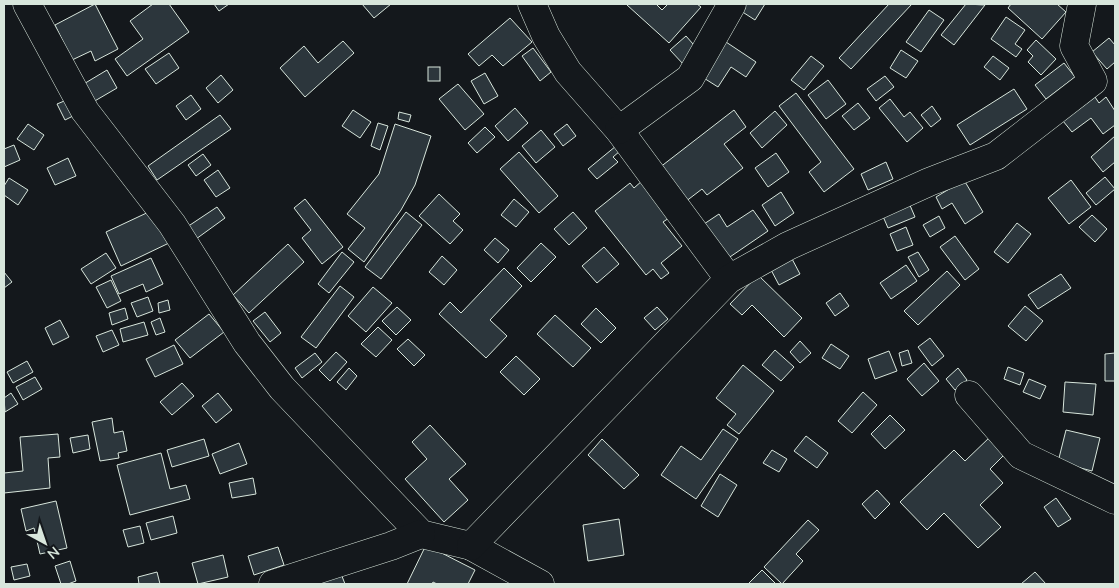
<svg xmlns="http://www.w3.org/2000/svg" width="1119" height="588" font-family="'Nunito Sans',sans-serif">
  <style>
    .building { fill: #2c363c; stroke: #d8e6dc }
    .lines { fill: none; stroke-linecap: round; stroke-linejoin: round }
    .street-casing { stroke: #d8e6dc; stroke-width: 29 }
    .street { stroke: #14181c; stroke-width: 28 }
  </style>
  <rect width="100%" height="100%" fill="#14181c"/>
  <g class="building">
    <polygon points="95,4 118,49 95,61 91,51 72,60 55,25"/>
    <polygon points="153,4 169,4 189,32 127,76 115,59 143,39 130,21"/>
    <polygon points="214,4 229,4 219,11"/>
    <polygon points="362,4 391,4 374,18"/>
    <polygon points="628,4 656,4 662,10 668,4 697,4 701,7 669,43 627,5"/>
    <polygon points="745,4 765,4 755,20 741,11"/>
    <polygon points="889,4 912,4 851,69 839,58"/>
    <polygon points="966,4 985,5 954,45 941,35"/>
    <polygon points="1011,4 1057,4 1066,12 1042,39 1008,8"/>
    <polygon points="929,10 944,20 921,52 906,42"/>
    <polygon points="1006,17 1025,30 1015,44 1022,49 1016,57 991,39"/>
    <polygon points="510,18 532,42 503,66 492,55 479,66 468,54"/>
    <polygon points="686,36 700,52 684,65 670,50"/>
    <polygon points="1109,38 1115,45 1115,62 1107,69 1092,52"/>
    <polygon points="723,40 756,62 746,77 731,67 718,87 699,75"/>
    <polygon points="1036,40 1056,59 1041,75 1028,62 1033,56 1027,50"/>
    <polygon points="343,41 354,53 305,97 280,68 304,46 318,63"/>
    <polygon points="533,48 551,72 540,81 522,56"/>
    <polygon points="901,50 918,61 906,78 890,68"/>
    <polygon points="169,53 179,68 156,84 145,69"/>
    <polygon points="811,56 824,66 804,90 791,80"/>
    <polygon points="993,56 1009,68 1000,80 984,67"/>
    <polygon points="1064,63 1075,77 1046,99 1035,85"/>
    <rect x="428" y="67" width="12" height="14"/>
    <polygon points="107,70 117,88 93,102 82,85"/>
    <polygon points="485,73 498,96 484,104 471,81"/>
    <polygon points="221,75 233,90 218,103 206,88"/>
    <polygon points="885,76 894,87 876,101 867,89"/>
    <polygon points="828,80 846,104 826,119 808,95"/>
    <polygon points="458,84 484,114 465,130 439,99"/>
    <polygon points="1014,89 1027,109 970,145 957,125"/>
    <polygon points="796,93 854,169 824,192 809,172 821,162 779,106"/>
    <polygon points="191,95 201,109 186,120 176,106"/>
    <polygon points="1095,97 1099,103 1106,97 1115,111 1115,125 1103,134 1091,118 1072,132 1063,121"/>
    <polygon points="69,99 77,114 65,120 57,104"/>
    <polygon points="890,99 904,117 910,112 923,128 907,142 879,108"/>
    <polygon points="858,103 870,118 854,130 842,116"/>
    <polygon points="932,106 941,119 931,127 921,115"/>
    <polygon points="515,108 528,123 508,141 495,126"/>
    <polygon points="353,110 371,122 360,138 342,126"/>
    <polygon points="734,110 746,127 724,144 743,168 707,195 702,189 685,202 659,168"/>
    <polygon points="775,111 787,125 762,148 750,133"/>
    <polygon points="399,112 411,115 409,122 398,119"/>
    <polygon points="220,115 231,129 157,180 148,166"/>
    <polygon points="378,123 388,126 380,150 371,146"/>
    <polygon points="28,124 44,135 34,150 17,139"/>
    <polygon points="395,124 431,136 415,185 401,210 364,262 348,249 365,228 347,214 379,174"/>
    <polygon points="567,124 576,136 563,146 554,134"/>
    <polygon points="485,127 495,137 477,153 468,143"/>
    <polygon points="541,130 555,147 536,163 522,146"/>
    <polygon points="1115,136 1115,162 1103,172 1091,157"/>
    <polygon points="14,145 20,160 4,167 4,149"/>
    <polygon points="616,146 620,151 613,157 618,162 597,179 588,169"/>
    <polygon points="519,152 558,196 539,213 500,169"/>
    <polygon points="776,153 789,172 768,187 755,168"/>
    <polygon points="203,154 211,165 196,176 188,165"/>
    <polygon points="68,158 76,176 55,185 47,168"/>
    <polygon points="886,162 893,179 868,190 861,174"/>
    <polygon points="218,170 230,188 216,197 204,180"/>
    <polygon points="1105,177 1115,189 1096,205 1086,193"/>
    <polygon points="9,178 28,190 18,205 4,195 4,186"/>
    <polygon points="643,180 672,216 663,222 682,246 661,263 669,273 661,279 653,269 646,275 595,211 630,183 634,188"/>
    <polygon points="964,180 983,212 965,224 952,203 942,209 936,197"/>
    <polygon points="1071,180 1091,207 1069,224 1048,198"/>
    <polygon points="781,192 794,213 775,226 762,205"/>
    <polygon points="439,194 460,214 453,221 463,230 450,244 419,216"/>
    <polygon points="305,199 343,247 322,264 302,238 311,230 294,208"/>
    <polygon points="514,199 529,212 516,227 501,215"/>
    <polygon points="909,203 915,217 888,228 882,214"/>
    <polygon points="217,207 225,218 196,239 187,227"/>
    <polygon points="153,210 169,243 121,266 106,232"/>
    <polygon points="753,210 768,231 724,261 701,226 719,214 727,227"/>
    <polygon points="406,212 422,225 381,279 365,267"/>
    <polygon points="573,212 587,228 569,245 554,229"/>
    <polygon points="1092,215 1107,229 1095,242 1079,227"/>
    <polygon points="939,216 945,228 930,237 923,225"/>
    <polygon points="1017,223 1031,234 1008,263 994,252"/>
    <polygon points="906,227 913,245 897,251 890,234"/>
    <polygon points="955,236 979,269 965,280 940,247"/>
    <polygon points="495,238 509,250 498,263 484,250"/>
    <polygon points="541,243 556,257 531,282 517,268"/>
    <polygon points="288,244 304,262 249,313 233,295"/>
    <polygon points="604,247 619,264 597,283 582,266"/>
    <polygon points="342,252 354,262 329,293 318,284"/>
    <polygon points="918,252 929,270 919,277 908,257"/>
    <polygon points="106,253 116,268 91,284 81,269"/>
    <polygon points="442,256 457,270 444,285 429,272"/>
    <polygon points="791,257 800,274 779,285 770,268"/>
    <polygon points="151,258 163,284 146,292 143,284 119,294 111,276"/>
    <polygon points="906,265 917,281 891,299 880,283"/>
    <polygon points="504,268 522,286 490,320 507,336 486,358 439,314 450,302 461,313"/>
    <polygon points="947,271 960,285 918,325 904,311"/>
    <polygon points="4,272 12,282 4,288"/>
    <polygon points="1061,274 1071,288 1038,309 1028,295"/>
    <polygon points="758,275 802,318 784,337 752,305 742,315 730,304"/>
    <polygon points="111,280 121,301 107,308 96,287"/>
    <polygon points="340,286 354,297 316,348 301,337"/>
    <polygon points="373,287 392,303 366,332 348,316"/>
    <polygon points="840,293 849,306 835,316 826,303"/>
    <polygon points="148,297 153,311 137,317 131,303"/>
    <polygon points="168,300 170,310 159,313 158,303"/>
    <polygon points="1025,306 1043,321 1026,341 1008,326"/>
    <polygon points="397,307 411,320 396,335 382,321"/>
    <polygon points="657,307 668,319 655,330 644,318"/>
    <polygon points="125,308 128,319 112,325 109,313"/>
    <polygon points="596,308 616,328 601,343 581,324"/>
    <polygon points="265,312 281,333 270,342 253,321"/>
    <polygon points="209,314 224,332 190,358 175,340"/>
    <polygon points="555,315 591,348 573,367 537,334"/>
    <polygon points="160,318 165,332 156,335 151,322"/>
    <polygon points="60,320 69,337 53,345 45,328"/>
    <polygon points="144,322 148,335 123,342 120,329"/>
    <polygon points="378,327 392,340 376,357 361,344"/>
    <polygon points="112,330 119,345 103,352 96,336"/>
    <polygon points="930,338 944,356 932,366 918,347"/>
    <polygon points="408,339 425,355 414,366 397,349"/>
    <polygon points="800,341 811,353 800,363 790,352"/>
    <polygon points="831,344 849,356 840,369 822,358"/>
    <polygon points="174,345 183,364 155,377 146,359"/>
    <polygon points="775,350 794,367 781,381 762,365"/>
    <polygon points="908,350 912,363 902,366 899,353"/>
    <polygon points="889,351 897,371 875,379 868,359"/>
    <polygon points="336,352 347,362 330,381 319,370"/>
    <polygon points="315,353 322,362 302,378 295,368"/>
    <polygon points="1115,353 1115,381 1105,381 1105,354"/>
    <polygon points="516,356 540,379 524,395 500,372"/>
    <polygon points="27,361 33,372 13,383 7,372"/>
    <polygon points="924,363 939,381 922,396 907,379"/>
    <polygon points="743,365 774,391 739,434 727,425 736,414 716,398"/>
    <polygon points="1008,367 1024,373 1020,385 1004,379"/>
    <polygon points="349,368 357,376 346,390 337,382"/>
    <polygon points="958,368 967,380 955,390 946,379"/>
    <polygon points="35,377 42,389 23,400 16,387"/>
    <polygon points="1029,379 1046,386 1040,399 1023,392"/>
    <polygon points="1065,382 1096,384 1093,415 1063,412"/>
    <polygon points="182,383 194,396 172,415 160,402"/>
    <polygon points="863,392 877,405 852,433 838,421"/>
    <polygon points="11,393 18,404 5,412 4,398"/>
    <polygon points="218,393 232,410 216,423 202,406"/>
    <polygon points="890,415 905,430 885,449 871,434"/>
    <polygon points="112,418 114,433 123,431 127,451 118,453 119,458 100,461 92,422"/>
    <polygon points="430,425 466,464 449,479 468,500 444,522 405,479 427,459 412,442"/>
    <polygon points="723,429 738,439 696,499 661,475 681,446 701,460"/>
    <polygon points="1066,430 1100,438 1092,471 1058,462"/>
    <polygon points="58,434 60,457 48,458 50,488 4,493 4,473 23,471 20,437"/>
    <polygon points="88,435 90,449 73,453 70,438"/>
    <polygon points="806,436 828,453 817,468 794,451"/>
    <polygon points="991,436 1007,452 990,469 1003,483 980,505 1001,527 978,548 944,513 927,530 900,502 954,450 965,461"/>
    <polygon points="204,439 209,456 172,467 167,450"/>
    <polygon points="602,439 639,475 624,489 588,455"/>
    <polygon points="239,443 247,464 220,474 212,454"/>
    <polygon points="772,450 787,459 779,472 763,463"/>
    <polygon points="161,453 170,489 186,485 190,499 130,515 117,465"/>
    <polygon points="720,474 737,485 718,517 701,506"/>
    <polygon points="253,478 256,494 232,498 229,483"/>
    <polygon points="877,490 890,504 875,519 862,504"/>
    <polygon points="1056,498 1071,519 1058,527 1044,507"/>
    <polygon points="56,501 67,548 40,554 34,528 26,531 21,509"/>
    <polygon points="173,516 177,533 151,540 146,523"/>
    <polygon points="619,519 624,555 588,561 583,525"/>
    <polygon points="808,520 819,530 796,554 803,561 782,584 764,567"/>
    <polygon points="140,526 144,543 128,547 123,530"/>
    <polygon points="426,545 475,570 468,584 437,584 433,582 432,584 407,584"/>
    <polygon points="278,547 284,565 254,575 248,556"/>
    <polygon points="223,555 228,577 198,584 192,563"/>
    <polygon points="70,561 76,581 68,584 61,584 55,566"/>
    <polygon points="27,564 30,576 14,580 11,567"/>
    <polygon points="762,570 776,584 748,584"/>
    <polygon points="340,571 345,584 303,584"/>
    <polygon points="157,572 160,584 139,584 138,577"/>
    <polygon points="1035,572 1046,584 1021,584"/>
  </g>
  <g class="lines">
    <g class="street-casing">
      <g id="street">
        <polyline points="27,4 85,111 172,224 247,343 282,388 421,534 471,546 540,584"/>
        <polyline points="532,4 546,36 568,72 619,130 729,279"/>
        <polyline points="619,130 690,78 732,4"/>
        <polyline points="969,395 1021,455 1115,500"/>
        <polyline points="471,546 729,279 788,246 929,182 996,156 1093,81 1074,46 1082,4"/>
        <polyline points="273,584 391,546 421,534"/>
      </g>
    </g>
    <use href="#street" class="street"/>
  </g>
  <rect width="1119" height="588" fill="none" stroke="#d8e6dc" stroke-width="10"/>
  <g transform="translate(45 543) rotate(140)" stroke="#14181c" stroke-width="4" paint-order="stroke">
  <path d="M0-4L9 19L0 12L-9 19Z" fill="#d8e6dc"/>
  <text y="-8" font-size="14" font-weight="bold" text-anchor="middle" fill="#d8e6dc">N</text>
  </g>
</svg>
